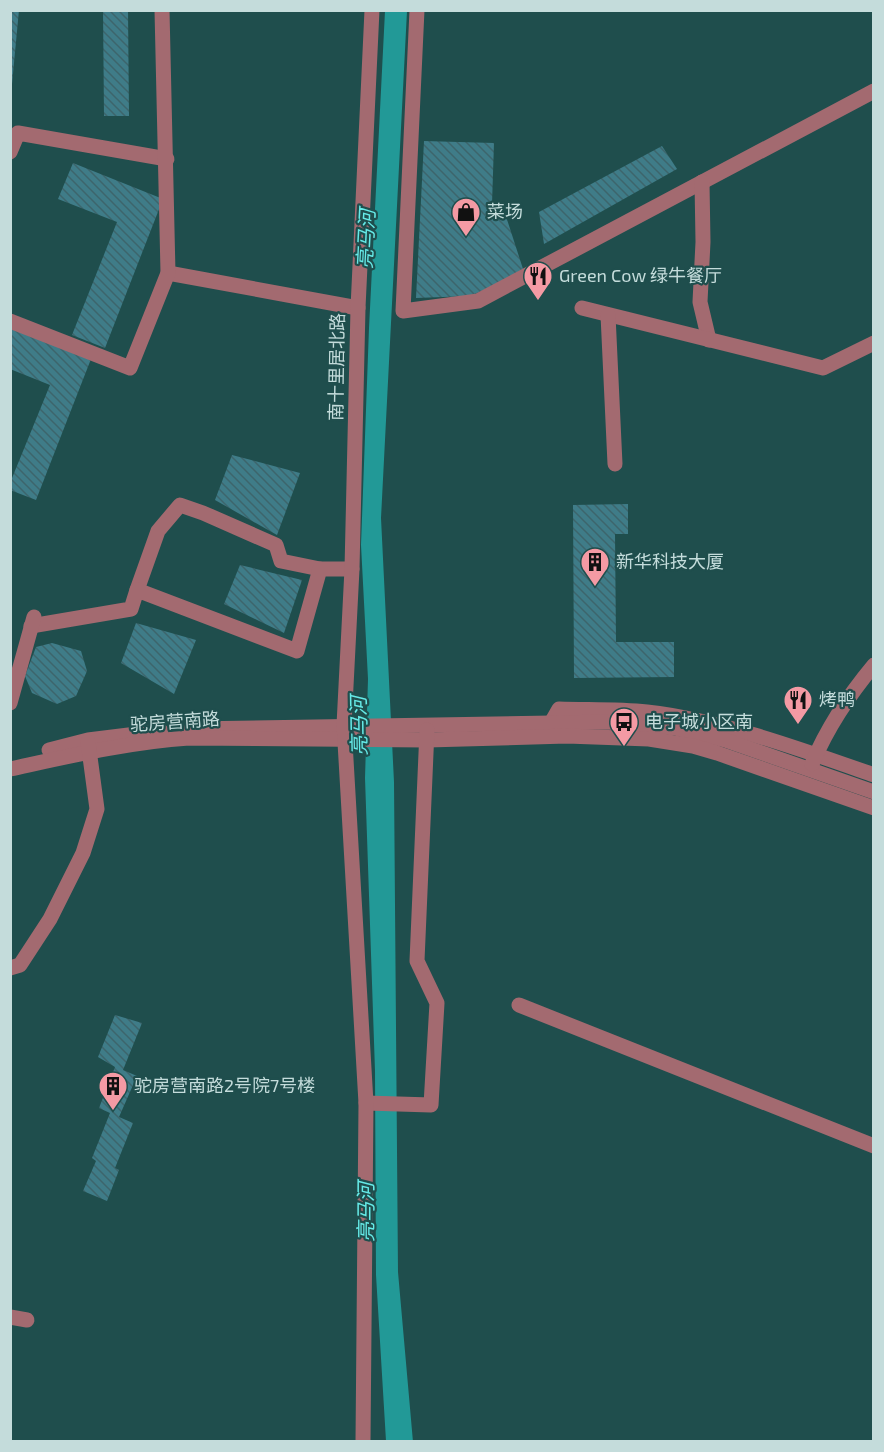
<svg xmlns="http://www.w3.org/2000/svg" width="884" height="1452" font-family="'Exo 2','Noto Sans SC',sans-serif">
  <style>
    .water { fill: #229997 }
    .building { fill: url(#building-back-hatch) }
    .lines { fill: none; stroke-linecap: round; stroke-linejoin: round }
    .minor { stroke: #a36a70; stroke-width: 15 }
    .labels { text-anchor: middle; stroke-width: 4.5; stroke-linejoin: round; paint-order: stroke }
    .poi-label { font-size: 18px; fill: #c4dcdb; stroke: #1f4e4d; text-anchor: start }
    .street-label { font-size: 18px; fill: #c4dcdb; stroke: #1f4e4d }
    .water-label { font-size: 20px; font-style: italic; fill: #66ebe8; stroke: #1f4e4d }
  </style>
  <defs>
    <pattern id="building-back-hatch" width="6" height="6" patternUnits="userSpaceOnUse" patternTransform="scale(1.5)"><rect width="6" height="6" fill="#3f7c88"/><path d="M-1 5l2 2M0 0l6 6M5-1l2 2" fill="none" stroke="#3d656c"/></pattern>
  </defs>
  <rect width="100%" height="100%" fill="#1f4e4d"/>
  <polygon class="water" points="385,11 407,11 381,518 394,782 398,1272 413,1442 386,1441 376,1275 375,1071 365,778 368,679 361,545 369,328"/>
  <g class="building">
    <polygon points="10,10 19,10 12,84 10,84"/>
    <polygon points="103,10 128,10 129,116 104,116"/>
    <polygon points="424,141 494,143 492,204 502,204 524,272 470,296 416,298"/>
    <polygon points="662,146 677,169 544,244 539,212"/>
    <polygon points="73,163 163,199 105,348 72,335 117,222 58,199"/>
    <polygon points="10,327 91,359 36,500 10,490 10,483 50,385 10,369"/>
    <polygon points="232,455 300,473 277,535 215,500"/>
    <polygon points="628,504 628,534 615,534 616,642 674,642 674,677 574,678 573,505"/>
    <polygon points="240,565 302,580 284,633 224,604"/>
    <polygon points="136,623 196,640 174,694 121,663"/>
    <polygon points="52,643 81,651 87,671 76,696 57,704 32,693 25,676 36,647"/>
    <polygon points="115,1015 142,1023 123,1070 137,1076 119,1117 133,1123 115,1168 119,1170 107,1201 83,1191 96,1161 92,1158 110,1113 99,1108 115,1067 98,1057"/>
  </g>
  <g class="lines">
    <g class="minor">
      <polyline points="417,10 403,311 478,301 874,91"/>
      <polyline points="10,152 18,133 167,159"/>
      <polyline points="702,182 703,242 700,302 709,340"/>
      <polyline points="168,273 358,308"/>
      <polyline points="582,308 823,368 874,343"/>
      <polyline points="608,315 615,464"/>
      <polyline points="10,321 130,368 168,273 162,10"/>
      <polyline points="137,590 158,531 180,505 203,513 276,545 281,561 320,569"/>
      <polyline points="31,626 131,609 137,590 297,651 320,569 352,569"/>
      <polyline points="10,703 34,617"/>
      <path d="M551,723l8,-14c29,1 59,0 88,3 77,9 153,37 227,63"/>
      <polyline points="191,729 609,722 675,728 725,740 874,792"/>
      <polyline points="49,750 88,740 161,731"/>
      <path d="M812,764c15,-36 37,-69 62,-99"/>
      <path d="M10,769c60,-13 119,-27 179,-31l238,2 140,-4 82,3 44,7 24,7 157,55"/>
      <polyline points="10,968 20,965 50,919 83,853 97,809 88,742"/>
      <polyline points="519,1005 874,1146"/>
      <polyline points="366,1103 431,1105 437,1003 417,961 427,730"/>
      <polyline points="10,1317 27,1320"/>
      <polyline points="363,1442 366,1103 344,725 352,569 358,308 372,10"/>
    </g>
  </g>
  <defs>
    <g id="shop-pin" transform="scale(1.5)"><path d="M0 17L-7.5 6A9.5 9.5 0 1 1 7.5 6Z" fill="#f49aa4" stroke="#1f4e4d"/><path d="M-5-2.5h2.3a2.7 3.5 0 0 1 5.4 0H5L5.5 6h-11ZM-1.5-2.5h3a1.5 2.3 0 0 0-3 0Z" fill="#111"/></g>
    <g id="restaurant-pin" transform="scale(1.5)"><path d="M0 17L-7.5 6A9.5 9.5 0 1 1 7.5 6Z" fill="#f49aa4" stroke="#1f4e4d"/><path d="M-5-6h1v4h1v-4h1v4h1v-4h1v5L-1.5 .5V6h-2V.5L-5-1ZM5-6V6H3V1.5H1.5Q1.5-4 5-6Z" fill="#111"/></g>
    <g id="building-pin" transform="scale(1.5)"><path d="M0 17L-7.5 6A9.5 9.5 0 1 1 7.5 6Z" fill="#f49aa4" stroke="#1f4e4d"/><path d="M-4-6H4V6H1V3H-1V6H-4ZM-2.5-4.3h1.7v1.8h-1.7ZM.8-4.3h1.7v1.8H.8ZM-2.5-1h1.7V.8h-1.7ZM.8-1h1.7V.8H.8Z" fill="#111"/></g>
    <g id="bus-pin" transform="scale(1.5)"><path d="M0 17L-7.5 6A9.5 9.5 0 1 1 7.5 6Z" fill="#f49aa4" stroke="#1f4e4d"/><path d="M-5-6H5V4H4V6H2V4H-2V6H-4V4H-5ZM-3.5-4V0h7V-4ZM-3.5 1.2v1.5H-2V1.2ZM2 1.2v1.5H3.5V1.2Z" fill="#111"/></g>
  </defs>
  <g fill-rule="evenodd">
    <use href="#shop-pin" x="466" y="212"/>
    <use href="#restaurant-pin" x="538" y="276"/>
    <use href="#building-pin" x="595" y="562"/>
    <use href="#restaurant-pin" x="798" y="700"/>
    <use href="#bus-pin" x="624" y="722"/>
    <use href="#building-pin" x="113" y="1086"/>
  </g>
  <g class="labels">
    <g class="poi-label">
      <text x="487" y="218">菜场</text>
      <text x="559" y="282">Green Cow 绿牛餐厅</text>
      <text x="616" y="568">新华科技大厦</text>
      <text x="819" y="706">烤鸭</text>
      <text x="645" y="728">电子城小区南</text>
      <text x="134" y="1092">驼房营南路2号院7号楼</text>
    </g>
    <g class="street-label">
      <text transform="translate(337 367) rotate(-89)" y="6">南十里居北路</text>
      <text transform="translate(175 722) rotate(-4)" y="6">驼房营南路</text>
    </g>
    <g class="water-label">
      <text transform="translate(366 239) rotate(-87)" y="7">亮马河</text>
      <text transform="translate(359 726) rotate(-91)" y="7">亮马河</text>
      <text transform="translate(366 1212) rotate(-90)" y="7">亮马河</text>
    </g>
  </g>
  <rect width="884" height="1452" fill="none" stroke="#c4dcdb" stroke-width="24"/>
</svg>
